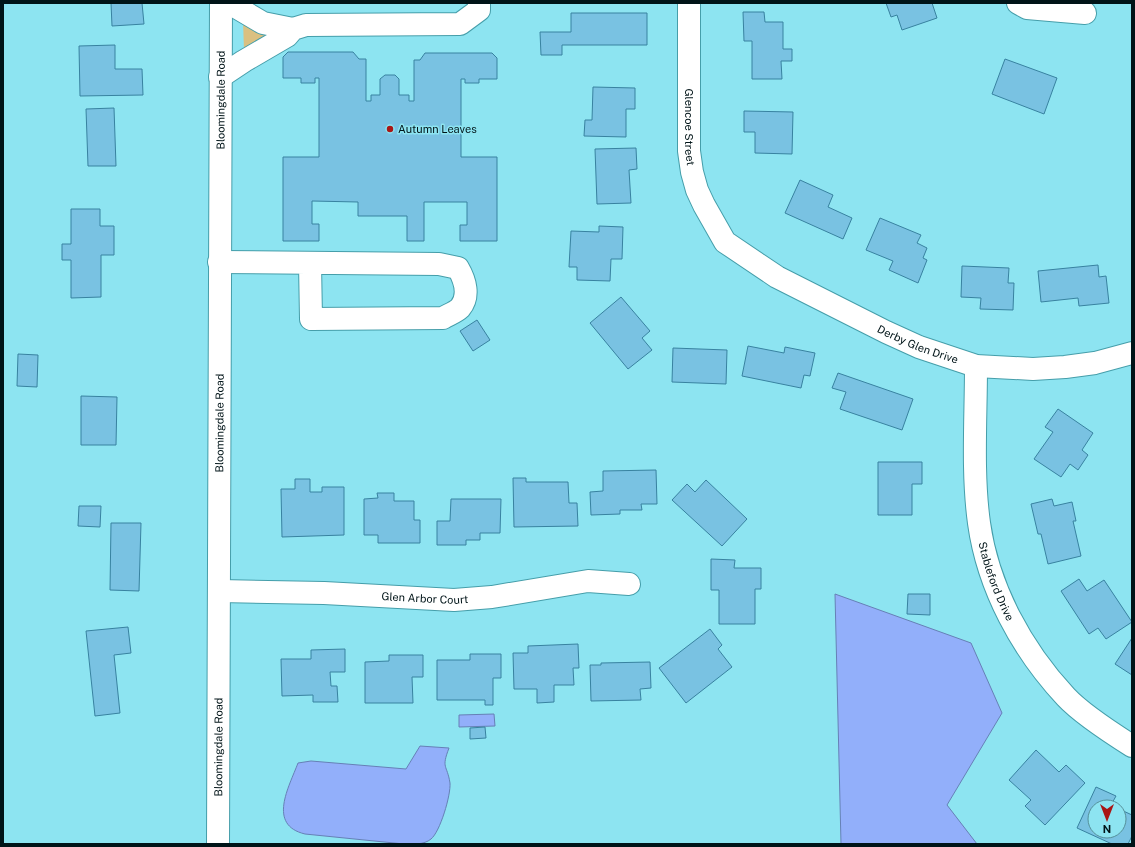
<svg xmlns="http://www.w3.org/2000/svg" width="1135" height="847" font-family="'Public Sans',sans-serif">
  <style>
    .green { fill: #dac081 }
    .water { fill: #92affa; stroke: #6680b6 }
    .building { fill: #79c2e2; stroke: #3882a0 }
    .lines { fill: none; stroke-linecap: round; stroke-linejoin: round }
    .minor-casing { stroke: #459eaa; stroke-width: 24 }
    .minor { stroke: #fff; stroke-width: 22 }
    .poi-dot { fill: #a91615; stroke: #8de4f1; stroke-width: 1.5 }
    .labels { text-anchor: middle; stroke-width: 3; stroke-linejoin: round; paint-order: stroke }
    .street-label { font-size: 11px; fill: #001418; stroke: #8de4f1 }
    .poi-label { font-size: 11px; fill: #001418; stroke: #8de4f1; text-anchor: start }
  </style>
  <rect width="100%" height="100%" fill="#8de4f1"/>
  <polygon class="green" points="243,21 278,30 244,50"/>
  <g class="water">
    <polygon points="835,594 971,643 1002,713 947,805 977,844 841,844"/>
    <polygon points="494,714 495,726 459,727 459,715"/>
    <path d="M420,746l29,2c-8,21 -2,16 1,35 1,12 -10,49 -19,56 -7,6 -18,5 -27,5l-99,-10c-38,-9 -16,-47 -7,-71l13,-2 95,8z"/>
  </g>
  <g class="building">
    <polygon points="111,3 142,3 144,24 112,26"/>
    <polygon points="886,3 932,3 937,18 902,30 897,15 891,17"/>
    <polygon points="743,12 764,12 765,22 783,22 783,49 792,49 792,61 781,61 782,79 752,79 752,41 744,41"/>
    <polygon points="571,13 647,13 647,45 562,45 562,55 541,55 540,32 571,32"/>
    <polygon points="115,45 115,69 142,69 143,95 80,96 79,46"/>
    <polygon points="288,52 353,52 359,59 366,59 366,101 371,101 371,95 380,95 380,79 385,75 395,75 399,79 399,95 409,95 409,101 414,101 414,60 420,60 425,53 492,53 497,58 497,79 479,79 479,83 465,83 465,79 461,79 461,157 497,157 497,241 460,241 460,225 467,225 467,202 424,202 424,241 407,241 407,216 358,216 358,202 312,201 312,224 319,224 319,241 283,241 283,157 319,157 319,78 315,78 315,83 301,83 301,78 283,78 283,57"/>
    <polygon points="1005,59 1057,78 1044,114 992,94"/>
    <polygon points="593,87 635,88 635,109 626,109 626,137 584,136 585,120 592,120"/>
    <polygon points="114,108 116,166 88,166 86,109"/>
    <polygon points="744,111 793,112 792,154 755,153 755,132 744,132"/>
    <polygon points="636,148 637,169 629,170 631,203 597,204 595,149"/>
    <polygon points="800,180 833,195 828,207 852,218 843,239 785,213"/>
    <polygon points="71,209 100,209 100,226 114,226 114,255 101,255 101,297 71,298 71,260 62,260 62,244 71,244"/>
    <polygon points="880,218 921,235 917,243 927,248 923,258 927,260 918,283 889,270 893,261 866,250"/>
    <polygon points="599,226 623,227 622,259 611,259 610,281 577,280 577,267 569,267 571,231 599,232"/>
    <polygon points="1098,265 1099,277 1106,276 1109,303 1079,306 1078,298 1041,302 1038,271"/>
    <polygon points="962,266 1009,268 1008,283 1014,283 1013,310 980,309 981,298 961,297"/>
    <polygon points="621,297 650,331 642,338 652,350 628,369 590,323"/>
    <polygon points="477,320 490,340 473,351 460,331"/>
    <polygon points="748,346 784,353 785,347 815,353 810,376 804,375 801,388 742,376"/>
    <polygon points="673,348 727,350 726,384 672,382"/>
    <polygon points="18,354 38,355 37,387 17,386"/>
    <polygon points="838,373 913,399 902,430 840,409 846,392 832,388"/>
    <polygon points="81,396 117,397 116,445 81,445"/>
    <polygon points="1058,409 1093,433 1082,450 1088,455 1078,470 1070,464 1061,477 1034,459 1053,432 1045,427"/>
    <polygon points="878,462 922,462 922,484 912,484 912,515 878,515"/>
    <polygon points="656,470 657,504 641,504 642,510 620,510 620,514 591,515 590,492 603,491 603,471"/>
    <polygon points="513,478 526,478 526,482 568,482 569,503 577,503 578,526 514,527"/>
    <polygon points="295,479 310,479 310,492 322,492 322,487 344,487 344,535 282,537 281,489 295,489"/>
    <polygon points="706,480 747,519 722,546 672,500 687,484 695,492"/>
    <polygon points="377,493 394,493 394,501 414,501 414,520 420,520 420,543 378,543 378,535 364,535 364,499 378,498"/>
    <polygon points="451,499 501,499 500,533 480,533 480,540 466,540 466,545 437,545 437,521 450,521"/>
    <polygon points="1052,499 1054,506 1072,502 1076,521 1073,521 1081,556 1048,564 1041,534 1038,534 1031,504"/>
    <polygon points="79,506 101,506 100,527 78,526"/>
    <polygon points="111,523 141,523 139,591 110,590"/>
    <polygon points="711,559 735,560 734,568 761,568 761,589 755,589 755,624 719,624 719,590 711,590"/>
    <polygon points="1079,579 1087,591 1104,580 1132,622 1106,639 1098,628 1089,634 1061,591"/>
    <polygon points="908,594 930,594 930,615 907,614"/>
    <polygon points="128,627 131,653 114,655 120,713 95,716 86,631"/>
    <polygon points="710,629 722,645 718,649 732,667 686,703 659,668"/>
    <polygon points="1132,638 1132,675 1115,664"/>
    <polygon points="578,644 579,668 573,668 574,685 554,685 554,702 537,703 537,689 514,689 513,653 528,653 528,646"/>
    <polygon points="345,649 345,672 330,672 331,686 337,686 338,702 313,702 313,695 282,696 281,659 311,659 311,650"/>
    <polygon points="470,654 501,654 501,678 493,678 493,705 485,705 485,700 437,700 437,660 470,660"/>
    <polygon points="389,655 423,655 423,677 412,677 413,703 365,703 365,662 389,661"/>
    <polygon points="650,662 651,688 640,689 641,700 591,701 590,665 601,665 601,663"/>
    <polygon points="485,727 486,738 470,739 470,728"/>
    <polygon points="1036,750 1059,772 1066,765 1085,783 1045,825 1025,806 1031,800 1009,780"/>
    <polygon points="1096,787 1116,796 1111,805 1116,807 1095,807 1095,831 1119,831 1119,809 1132,815 1132,836 1128,844 1112,844 1077,828"/>
  </g>
  <g class="lines">
    <g class="minor-casing">
      <g id="minor">
        <polyline points="229,3 263,23 293,29"/>
        <path id="s1" d="M689,3v148l3,21 5,18 7,15 21,37 52,35 109,55 33,15 57,19 57,3 32,-2 30,-4 37,-10"/>
        <polyline points="1018,3 1027,8 1085,13"/>
        <polyline points="220,77 244,61 287,36 293,29 306,25 460,24 479,10 479,3"/>
        <path d="M219,262l220,2 19,4c7,12 12,28 2,40 -4,4 -12,7 -17,10l-132,1 -1,-56"/>
        <path id="s2" d="M976,366c0,52 -4,106 3,157 9,65 43,127 87,174 15,16 47,37 66,49"/>
        <path id="s3" d="M220,591l104,2 130,7 38,-3 96,-16 41,3"/>
        <path id="s4" d="M218,844l3,-841"/>
      </g>
    </g>
    <use href="#minor" class="minor"/>
  </g>
  <circle class="poi-dot" cx="390" cy="129" r="4"/>
  <g class="labels">
    <g class="street-label">
      <text dy="4" stroke="none"><textPath href="#s4" startOffset="744">Bloomingdale Road</textPath></text>
      <text dy="4" stroke="none"><textPath href="#s1" startOffset="124">Glencoe Street</textPath></text>
      <text dy="4" stroke="none"><textPath href="#s1" startOffset="466">Derby Glen Drive</textPath></text>
      <text dy="4" stroke="none"><textPath href="#s4" startOffset="421">Bloomingdale Road</textPath></text>
      <text dy="4" stroke="none"><textPath href="#s2" startOffset="218">Stableford Drive</textPath></text>
      <text dy="4" stroke="none"><textPath href="#s3" startOffset="205">Glen Arbor Court</textPath></text>
      <text dy="4" stroke="none"><textPath href="#s4" startOffset="97">Bloomingdale Road</textPath></text>
    </g>
    <g class="poi-label">
      <text x="398" y="133">Autumn Leaves</text>
    </g>
  </g>
  <rect width="1135" height="847" fill="none" stroke="#001418" stroke-width="8"/>
  <g transform="translate(1107 819) rotate(180)"><circle r="19" fill="#8de4f1" stroke="#55919a"/>
  <path d="M0-3L7 15L0 10L-7 15Z" fill="#a91615"/>
  <text y="-6" font-size="11" font-weight="bold" text-anchor="middle" fill="#001418">N</text>
  </g>
</svg>
